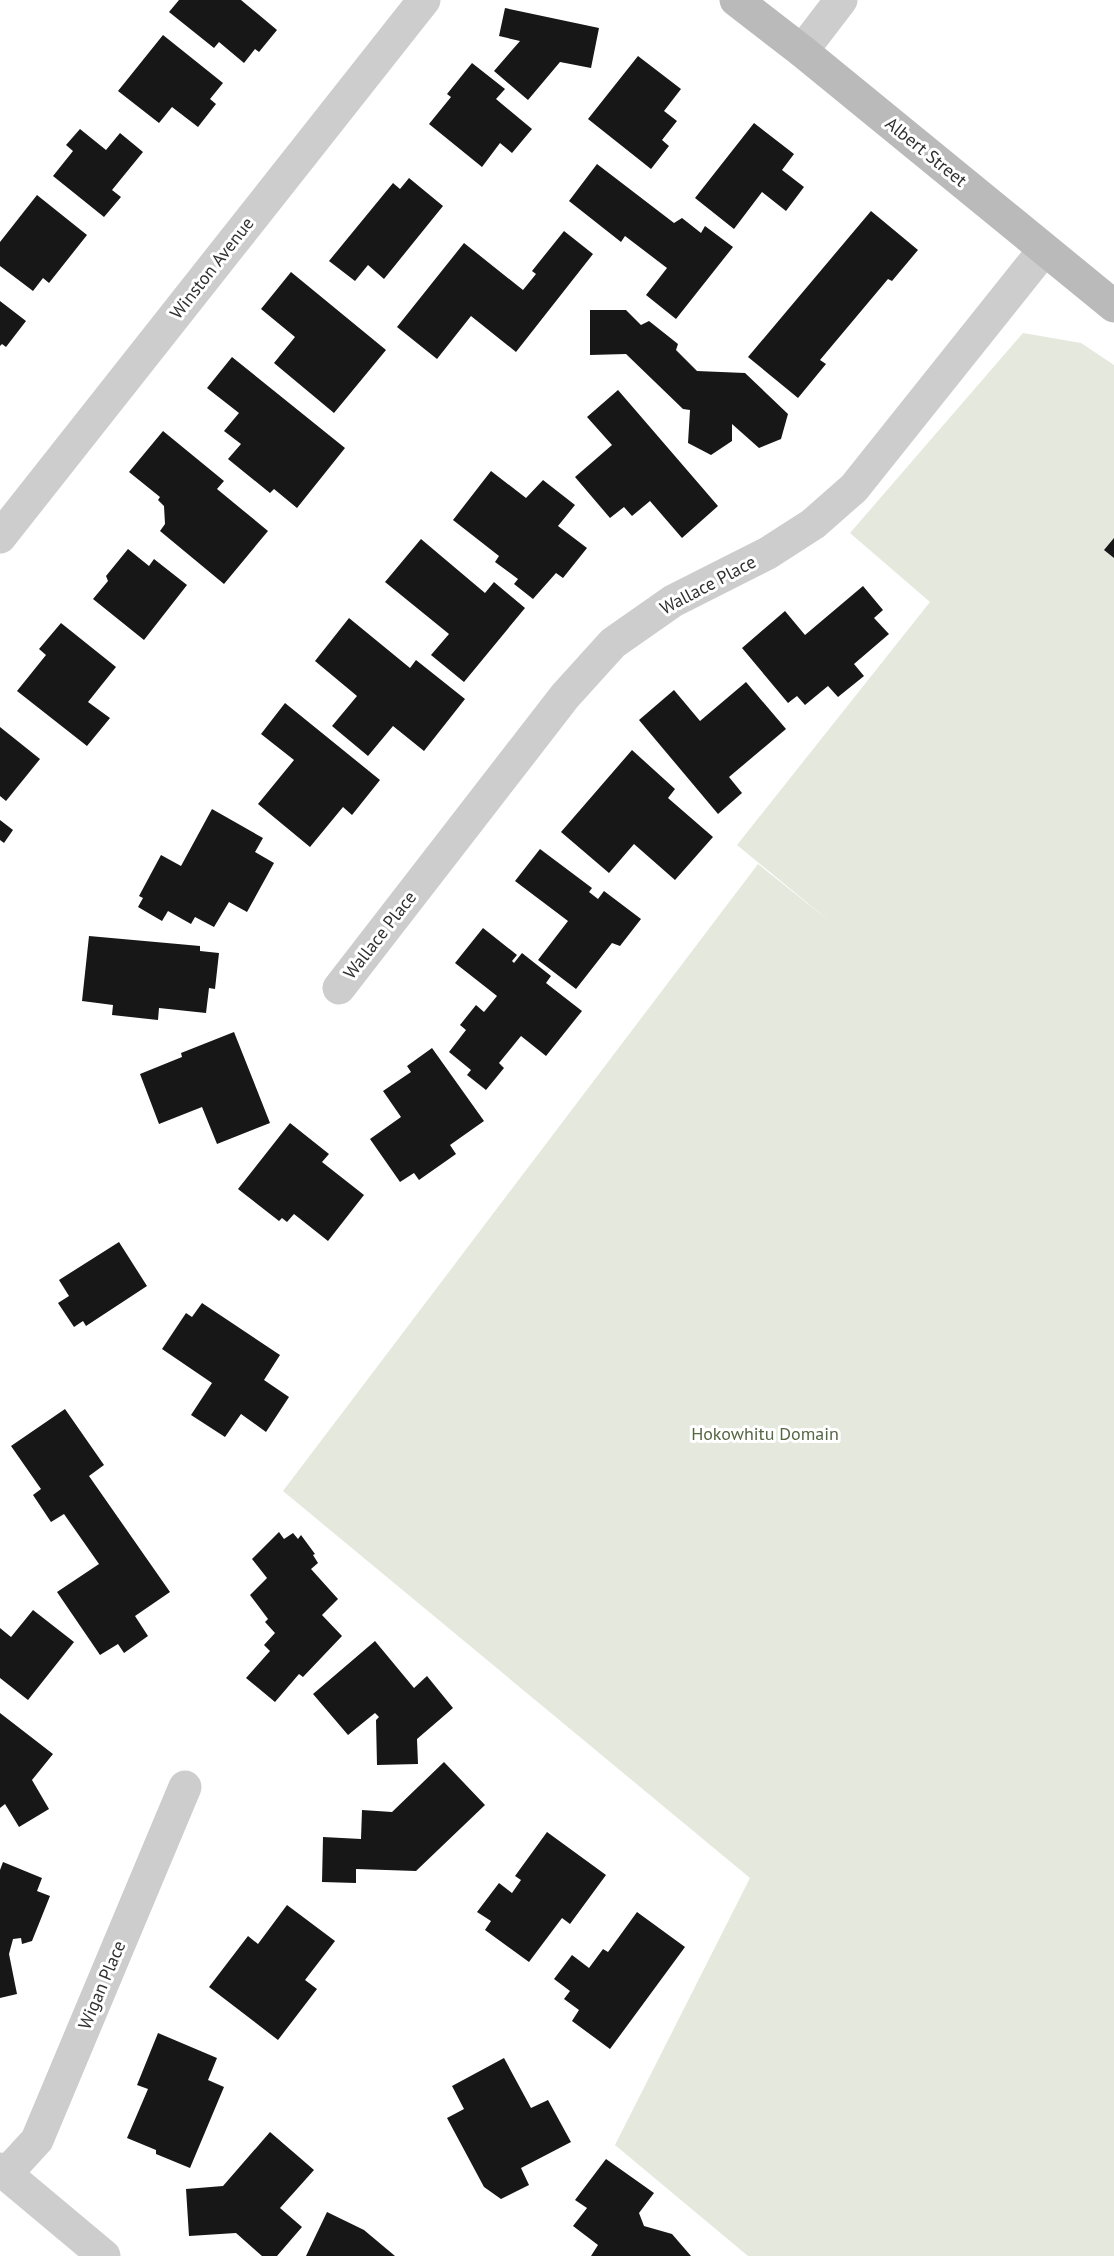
<svg xmlns="http://www.w3.org/2000/svg" width="1114" height="2256" font-family="'PT Sans',sans-serif">
  <style>
    .green { fill: #e4e8dd }
    .building { fill: #171717 }
    .lines { fill: none; stroke-linecap: round; stroke-linejoin: round }
    .street { stroke: #cdcdcd; stroke-width: 33 }
    .secondary { stroke: #bababa; stroke-width: 33 }
    .labels { text-anchor: middle; stroke-width: 6; stroke-linejoin: round; paint-order: stroke }
    .street-label { font-size: 18px; fill: #303030; stroke: #fff }
    .park-label { font-size: 18px; fill: #556743; stroke: #fff }
  </style>
  <rect width="100%" height="100%" fill="#fff"/>
  <polygon class="green" points="1023,333 1081,343 1114,365 1114,2256 748,2256 615,2145 750,1878 283,1491 758,864 833,924 737,845 930,602 850,533"/>
  <g class="building">
    <polygon points="179,0 241,0 277,30 259,52 255,49 244,63 219,42 214,48 169,12"/>
    <polygon points="505,8 599,28 591,68 560,62 528,100 494,71 520,41 499,36"/>
    <polygon points="163,35 223,83 210,99 216,104 198,127 172,107 159,123 118,91"/>
    <polygon points="638,56 681,89 664,111 677,121 662,140 669,146 651,169 588,119"/>
    <polygon points="472,63 505,89 496,99 532,129 512,153 500,143 482,167 429,124 451,97 447,94"/>
    <polygon points="754,123 794,154 782,170 804,187 786,211 762,192 734,229 695,198"/>
    <polygon points="80,129 106,150 120,133 143,152 112,190 121,197 104,217 53,176 73,151 66,145"/>
    <polygon points="597,164 674,223 682,218 701,233 705,226 733,247 676,319 646,295 667,268 625,236 621,242 569,201"/>
    <polygon points="409,178 443,206 384,279 368,265 355,281 329,261 393,183 400,189"/>
    <polygon points="37,195 87,235 49,283 43,278 33,291 0,266 0,242"/>
    <polygon points="871,211 918,250 892,281 888,279 820,360 826,364 798,398 748,357"/>
    <polygon points="564,231 593,254 516,352 471,316 437,359 397,327 464,243 523,290 536,274 532,271"/>
    <polygon points="291,272 386,350 334,413 274,363 295,337 261,309"/>
    <polygon points="0,301 26,321 6,347 2,344 0,346"/>
    <polygon points="590,310 626,310 641,325 649,321 678,344 676,350 697,371 745,373 788,414 781,439 759,448 732,424 732,441 711,455 688,443 690,410 683,409 626,354 590,355"/>
    <polygon points="232,357 345,448 297,508 274,489 270,493 228,459 241,444 224,431 239,413 207,388"/>
    <polygon points="618,390 718,506 682,538 650,501 632,516 624,507 610,518 575,477 612,445 587,417"/>
    <polygon points="163,431 224,481 217,489 268,531 224,584 160,531 165,524 164,506 158,500 160,497 129,472"/>
    <polygon points="491,471 526,498 543,480 575,505 558,526 587,548 563,578 556,573 533,599 514,584 518,579 495,562 499,556 453,520"/>
    <polygon points="1114,538 1114,558 1104,550"/>
    <polygon points="421,539 485,593 494,582 525,608 464,682 431,655 449,634 385,582"/>
    <polygon points="128,549 149,566 154,559 187,585 144,640 93,599 108,581 106,576"/>
    <polygon points="863,586 883,610 874,618 889,634 854,664 864,676 838,697 828,686 805,705 797,696 788,703 742,648 785,611 805,635"/>
    <polygon points="349,618 410,668 416,660 465,699 424,751 393,726 368,756 332,726 357,696 315,661"/>
    <polygon points="61,623 116,667 88,702 110,718 87,746 17,691 46,655 39,649"/>
    <polygon points="746,682 786,729 729,777 742,793 718,814 639,720 674,690 700,721"/>
    <polygon points="285,703 380,780 352,815 343,807 310,847 258,804 294,760 261,734"/>
    <polygon points="0,727 40,759 6,801 0,796"/>
    <polygon points="632,750 675,789 668,798 713,837 675,880 634,844 609,873 561,832"/>
    <polygon points="212,809 263,838 255,852 274,863 247,912 229,902 214,927 195,917 191,924 168,911 162,921 138,907 143,898 139,896 161,855 181,866"/>
    <polygon points="0,820 13,830 4,843 0,840"/>
    <polygon points="540,849 592,888 589,892 598,899 604,891 641,919 620,946 612,943 576,989 538,960 568,921 515,881"/>
    <polygon points="483,928 517,955 512,961 514,963 522,953 551,976 546,983 582,1011 546,1056 521,1036 499,1063 504,1068 486,1090 467,1075 471,1070 449,1052 466,1030 460,1025 476,1005 484,1012 497,996 455,963"/>
    <polygon points="89,936 200,946 200,951 219,953 215,989 209,988 206,1013 159,1008 158,1020 112,1015 113,1005 82,1001"/>
    <polygon points="234,1032 270,1123 217,1144 202,1107 159,1124 140,1074 182,1057 181,1053"/>
    <polygon points="432,1048 484,1121 450,1145 456,1154 419,1180 414,1173 400,1182 370,1139 401,1117 383,1091 411,1072 407,1066"/>
    <polygon points="290,1123 329,1154 322,1162 364,1195 328,1241 294,1214 287,1222 282,1218 279,1221 238,1189"/>
    <polygon points="119,1242 147,1286 86,1326 83,1321 74,1327 58,1303 69,1296 59,1280"/>
    <polygon points="202,1303 280,1355 264,1380 289,1397 266,1432 241,1414 225,1437 191,1415 212,1383 162,1349 186,1313 192,1317"/>
    <polygon points="65,1409 104,1465 89,1476 170,1592 135,1616 148,1636 124,1653 118,1644 100,1655 57,1592 99,1564 64,1514 51,1522 33,1495 41,1489 11,1446"/>
    <polygon points="279,1532 284,1539 293,1533 298,1539 301,1535 315,1554 313,1555 318,1563 311,1569 338,1599 322,1615 342,1636 303,1677 299,1674 275,1702 246,1678 270,1651 264,1645 275,1633 265,1622 268,1619 250,1595 267,1578 252,1559"/>
    <polygon points="33,1610 74,1642 28,1700 0,1678 0,1628 11,1637"/>
    <polygon points="375,1641 414,1688 427,1676 453,1708 417,1739 418,1764 377,1765 376,1720 379,1717 375,1713 348,1735 313,1694"/>
    <polygon points="0,1713 53,1754 32,1780 49,1809 19,1827 5,1804 0,1808"/>
    <polygon points="444,1762 485,1805 416,1871 356,1869 356,1883 322,1882 323,1837 361,1839 362,1810 392,1812"/>
    <polygon points="547,1832 606,1875 570,1924 562,1918 529,1962 485,1930 491,1921 477,1912 499,1883 512,1893 521,1880 515,1876"/>
    <polygon points="3,1862 42,1878 37,1891 50,1896 32,1941 22,1944 21,1938 13,1939 9,1954 17,1994 0,1998 0,1870"/>
    <polygon points="287,1905 335,1941 305,1980 317,1989 278,2040 209,1987 248,1936 258,1944"/>
    <polygon points="637,1912 685,1947 610,2049 572,2021 579,2010 564,1999 570,1991 554,1979 572,1955 589,1968 603,1949 608,1952"/>
    <polygon points="158,2033 217,2058 208,2080 224,2087 190,2168 156,2154 156,2150 127,2138 148,2089 137,2085"/>
    <polygon points="504,2058 531,2108 548,2100 571,2142 521,2168 529,2185 501,2199 484,2187 447,2118 464,2109 452,2086"/>
    <polygon points="270,2132 314,2170 280,2208 302,2227 277,2256 262,2256 236,2233 189,2236 186,2189 223,2186"/>
    <polygon points="606,2159 654,2193 639,2213 644,2226 672,2234 691,2256 591,2256 598,2245 573,2226 587,2208 575,2200"/>
    <polygon points="327,2212 364,2230 395,2256 306,2256"/>
  </g>
  <g class="lines">
    <g class="street">
      <polyline points="802,51 841,0"/>
      <polyline points="0,537 424,0"/>
      <polyline points="339,988 565,696 613,643 673,601 768,553 813,524 854,488 1044,250"/>
      <polyline points="0,2169 104,2256"/>
      <polyline points="6,2174 37,2140 185,1787"/>
    </g>
    <polyline class="secondary" points="736,0 802,51 1114,306"/>
  </g>
  <g class="labels">
    <g class="street-label">
      <text transform="translate(926 152) rotate(39)" y="6">Albert Street</text>
      <text transform="translate(212 268) rotate(-52)" y="6">Winston Avenue</text>
      <text transform="translate(708 585) rotate(-28)" y="6">Wallace Place</text>
      <text transform="translate(380 935) rotate(-52)" y="6">Wallace Place</text>
      <text transform="translate(102 1985) rotate(-67)" y="6">Wigan Place</text>
    </g>
    <g class="park-label">
      <text x="765" y="1440">Hokowhitu Domain</text>
    </g>
  </g>
</svg>
